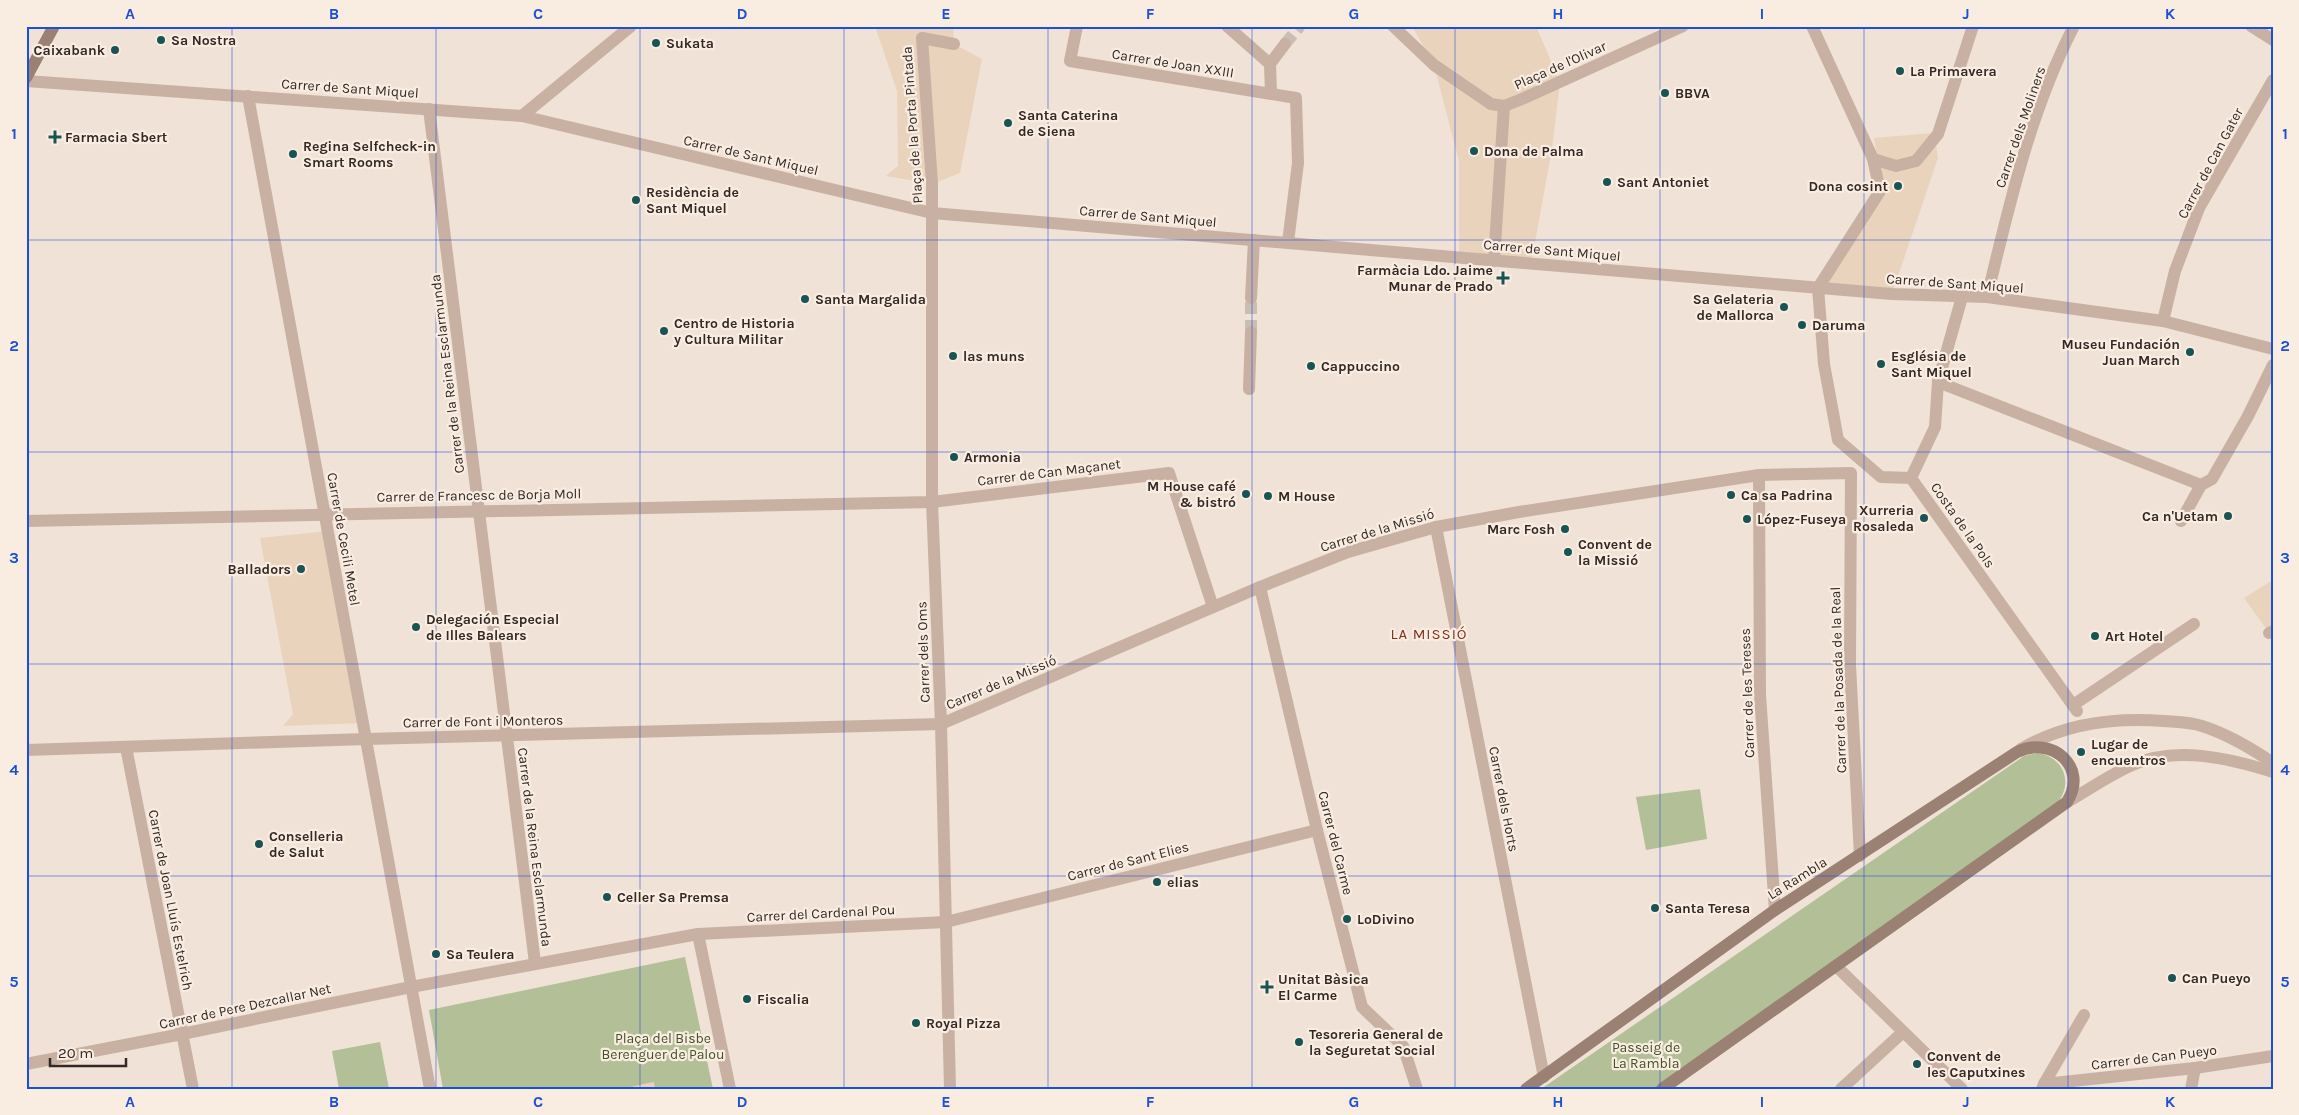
<svg xmlns="http://www.w3.org/2000/svg" width="2299" height="1115" font-family="Karla,sans-serif">
  <style>
    .green { fill: #b3bf96 }
    .plaza { fill: #e9d3bc }
    .lines { fill: none; stroke-linecap: round; stroke-linejoin: round }
    .street-tunnel { stroke: #cabdb3; stroke-width: 12; stroke-dasharray: 12 6; stroke-linecap: butt }
    .street { stroke: #c8b1a2; stroke-width: 12 }
    .secondary { stroke: #9b8074; stroke-width: 12 }
    .grid { fill: none; stroke: #1d4ed8; stroke-width: 1; stroke-opacity: 0.55 }
    .poi-dot { fill: #1a5354; stroke: #f9ede2; stroke-width: 2 }
    .labels { text-anchor: middle; stroke-width: 4.5; stroke-linejoin: round; paint-order: stroke }
    .poi-label { font-size: 14px; font-weight: bold; fill: #332825; stroke: #f9ede2; text-anchor: start }
    .street-label { font-size: 14px; fill: #332825; stroke: #f9ede2 }
    .park-label { font-size: 14px; fill: #445128; stroke: #f9ede2 }
    .neighbourhood-label { font-size: 15px; letter-spacing: 1px; fill: #82301d; stroke: #f9ede2 }
    .neatline { fill: none; stroke: #1d4ed8; stroke-width: 2 }
    .grid-label { font-size: 16px; text-anchor: middle; font-weight: bold; fill: #1d4ed8 }
  </style>
  <rect width="100%" height="100%" fill="#f0e2d6"/>
  <g class="green">
    <path d="M2037,753c25,3 37,28 21,49l-402,287h-115l483,-333z"/>
    <polygon points="1700,789 1707,839 1646,850 1636,797"/>
    <polygon points="685,957 713,1089 443,1089 429,1010"/>
    <polygon points="380,1042 389,1089 339,1089 332,1051"/>
  </g>
  <g class="plaza">
    <polygon points="875,26 953,26 954,44 982,59 960,173 932,184 886,176 898,166 897,91"/>
    <polygon points="1412,26 1536,26 1560,82 1552,149 1531,264 1459,258 1459,161 1434,65"/>
    <polygon points="1934,133 1938,158 1892,294 1818,288 1882,188 1874,138"/>
    <polygon points="328,531 363,723 283,726 293,714 260,538"/>
    <polygon points="2273,580 2273,638 2244,598"/>
    <polygon points="654,1082 655,1089 622,1089 644,1084"/>
  </g>
  <g class="lines">
    <g class="street-tunnel">
      <polyline points="1285,44 1300,26"/>
      <polyline points="1251,332 1251,298"/>
    </g>
    <g class="street">
      <polyline points="1077,26 1070,61 1296,98 1298,163 1288,242"/>
      <polyline points="1227,26 1270,64"/>
      <polyline points="1393,26 1434,65 1491,104 1504,106 1522,99 1683,26"/>
      <polyline points="1812,26 1873,159 1880,191 1818,288 1824,364 1838,440 1881,477 1911,478 2077,711"/>
      <polyline points="2251,26 2273,40"/>
      <polyline points="1270,64 1271,93"/>
      <polyline points="1270,64 1285,44"/>
      <polyline points="26,81 522,116 932,213 1892,294 1987,297 2163,321 2273,349"/>
      <polyline points="248,96 430,1089"/>
      <polyline points="429,109 535,963"/>
      <polyline points="522,116 631,26"/>
      <polyline points="1873,159 1896,166 1916,161 1938,134 1973,26"/>
      <polyline points="1494,261 1504,106"/>
      <path d="M1987,297c22,-91 43,-186 87,-271"/>
      <polyline points="1251,298 1254,240"/>
      <polyline points="2163,321 2175,271 2199,208 2273,80"/>
      <polyline points="1938,382 2201,485"/>
      <polyline points="1249,389 1251,332"/>
      <polyline points="1759,475 1760,695 1775,910"/>
      <polyline points="1911,478 1935,427 1938,382 1962,297"/>
      <polyline points="26,521 932,502 1169,473 1213,607"/>
      <polyline points="2181,521 2201,485 2212,479 2248,416 2273,365"/>
      <polyline points="1436,527 1544,1077"/>
      <polyline points="1260,587 1317,830 1362,1007 1403,1046 1417,1089"/>
      <polyline points="2269,633 2273,631"/>
      <polyline points="2073,705 2194,624"/>
      <polyline points="126,747 193,1089"/>
      <path d="M2021,749c44,-26 93,-32 143,-28 13,1 26,1 38,5 25,8 49,22 71,37"/>
      <polyline points="26,750 366,739 941,724 1260,587 1348,552 1436,527 1519,512 1759,475 1851,473 1850,665 1860,856"/>
      <path d="M2067,802c21,-12 41,-26 63,-36 44,-21 99,-8 143,6"/>
      <polyline points="698,934 730,1089"/>
      <polyline points="1836,966 1962,1089"/>
      <polyline points="26,1064 182,1034 411,987 698,934 946,922 1317,830"/>
      <polyline points="2044,1084 2084,1015"/>
      <polyline points="950,1089 941,724 932,502 932,184 922,38 954,44"/>
      <polyline points="1841,1089 1903,1032"/>
      <polyline points="2042,1089 2044,1084 2195,1068 2273,1056"/>
      <polyline points="2191,1089 2195,1068"/>
    </g>
    <g class="secondary">
      <polyline points="26,78 54,26"/>
      <path d="M1526,1089l249,-179 242,-158c35,-17 72,15 50,50l-405,287"/>
    </g>
  </g>
  <path class="grid" d="M232,26v1063M436,26v1063M640,26v1063M844,26v1063M1048,26v1063M1252,26v1063M1455,26v1063M1660,26v1063M1864,26v1063M2068,26v1063M26,240h2247M26,452h2247M26,664h2247M26,876h2247"/>
  <g class="poi-dot">
    <circle cx="161" cy="40" r="5"/>
    <circle cx="656" cy="43" r="5"/>
    <circle cx="115" cy="50" r="5"/>
    <circle cx="1900" cy="71" r="5"/>
    <circle cx="1665" cy="93" r="5"/>
    <circle cx="1008" cy="123" r="5"/>
    <path d="M52.5 129.5h5v5h5v5h-5v5h-5v-5h-5v-5h5z"/>
    <circle cx="1474" cy="151" r="5"/>
    <circle cx="293" cy="154" r="5"/>
    <circle cx="1607" cy="182" r="5"/>
    <circle cx="1898" cy="186" r="5"/>
    <circle cx="636" cy="200" r="5"/>
    <path d="M1500.5 270.5h5v5h5v5h-5v5h-5v-5h-5v-5h5z"/>
    <circle cx="805" cy="299" r="5"/>
    <circle cx="1784" cy="307" r="5"/>
    <circle cx="1802" cy="325" r="5"/>
    <circle cx="664" cy="331" r="5"/>
    <circle cx="2190" cy="352" r="5"/>
    <circle cx="953" cy="356" r="5"/>
    <circle cx="1881" cy="364" r="5"/>
    <circle cx="1311" cy="366" r="5"/>
    <circle cx="954" cy="457" r="5"/>
    <circle cx="1246" cy="494" r="5"/>
    <circle cx="1731" cy="495" r="5"/>
    <circle cx="1268" cy="496" r="5"/>
    <circle cx="2228" cy="516" r="5"/>
    <circle cx="1924" cy="518" r="5"/>
    <circle cx="1747" cy="519" r="5"/>
    <circle cx="1565" cy="529" r="5"/>
    <circle cx="1568" cy="552" r="5"/>
    <circle cx="301" cy="569" r="5"/>
    <circle cx="416" cy="627" r="5"/>
    <circle cx="2095" cy="636" r="5"/>
    <circle cx="2081" cy="752" r="5"/>
    <circle cx="259" cy="844" r="5"/>
    <circle cx="1157" cy="882" r="5"/>
    <circle cx="607" cy="897" r="5"/>
    <circle cx="1655" cy="908" r="5"/>
    <circle cx="1347" cy="919" r="5"/>
    <circle cx="436" cy="954" r="5"/>
    <circle cx="2172" cy="978" r="5"/>
    <path d="M1264.5 979.5h5v5h5v5h-5v5h-5v-5h-5v-5h5z"/>
    <circle cx="747" cy="999" r="5"/>
    <circle cx="916" cy="1023" r="5"/>
    <circle cx="1299" cy="1042" r="5"/>
    <circle cx="1917" cy="1064" r="5"/>
  </g>
  <g class="labels">
    <g class="poi-label">
      <text x="171" y="45">Sa Nostra</text>
      <text x="666" y="48">Sukata</text>
      <text x="105" y="55" text-anchor="end">Caixabank</text>
      <text x="1910" y="76">La Primavera</text>
      <text x="1675" y="98">BBVA</text>
      <text x="1018" y="120">Santa Caterina<tspan x="1018" dy="16">de Siena</tspan></text>
      <text x="65" y="142">Farmacia Sbert</text>
      <text x="303" y="151">Regina Selfcheck-in<tspan x="303" dy="16">Smart Rooms</tspan></text>
      <text x="1484" y="156">Dona de Palma</text>
      <text x="1617" y="187">Sant Antoniet</text>
      <text x="1888" y="191" text-anchor="end">Dona cosint</text>
      <text x="646" y="197">Residència de<tspan x="646" dy="16">Sant Miquel</tspan></text>
      <text x="1493" y="275" text-anchor="end">Farmàcia Ldo. Jaime<tspan x="1493" dy="16">Munar de Prado</tspan></text>
      <text x="815" y="304">Santa Margalida</text>
      <text x="1774" y="304" text-anchor="end">Sa Gelateria<tspan x="1774" dy="16">de Mallorca</tspan></text>
      <text x="674" y="328">Centro de Historia<tspan x="674" dy="16">y Cultura Militar</tspan></text>
      <text x="1812" y="330">Daruma</text>
      <text x="2180" y="349" text-anchor="end">Museu Fundación<tspan x="2180" dy="16">Juan March</tspan></text>
      <text x="963" y="361">las muns</text>
      <text x="1891" y="361">Església de<tspan x="1891" dy="16">Sant Miquel</tspan></text>
      <text x="1321" y="371">Cappuccino</text>
      <text x="964" y="462">Armonia</text>
      <text x="1236" y="491" text-anchor="end">M House café<tspan x="1236" dy="16">&amp; bistró</tspan></text>
      <text x="1741" y="500">Ca sa Padrina</text>
      <text x="1278" y="501">M House</text>
      <text x="1914" y="515" text-anchor="end">Xurreria<tspan x="1914" dy="16">Rosaleda</tspan></text>
      <text x="2218" y="521" text-anchor="end">Ca n'Uetam</text>
      <text x="1757" y="524">López-Fuseya</text>
      <text x="1555" y="534" text-anchor="end">Marc Fosh</text>
      <text x="1578" y="549">Convent de<tspan x="1578" dy="16">la Missió</tspan></text>
      <text x="291" y="574" text-anchor="end">Balladors</text>
      <text x="426" y="624">Delegación Especial<tspan x="426" dy="16">de Illes Balears</tspan></text>
      <text x="2105" y="641">Art Hotel</text>
      <text x="2091" y="749">Lugar de<tspan x="2091" dy="16">encuentros</tspan></text>
      <text x="269" y="841">Conselleria<tspan x="269" dy="16">de Salut</tspan></text>
      <text x="1167" y="887">elias</text>
      <text x="617" y="902">Celler Sa Premsa</text>
      <text x="1665" y="913">Santa Teresa</text>
      <text x="1357" y="924">LoDivino</text>
      <text x="446" y="959">Sa Teulera</text>
      <text x="2182" y="983">Can Pueyo</text>
      <text x="1278" y="984">Unitat Bàsica<tspan x="1278" dy="16">El Carme</tspan></text>
      <text x="757" y="1004">Fiscalia</text>
      <text x="926" y="1028">Royal Pizza</text>
      <text x="1309" y="1039">Tesoreria General de<tspan x="1309" dy="16">la Seguretat Social</tspan></text>
      <text x="1927" y="1061">Convent de<tspan x="1927" dy="16">les Caputxines</tspan></text>
    </g>
    <g class="street-label">
      <text transform="translate(1173 63) rotate(9)" y="5">Carrer de Joan XXIII</text>
      <text transform="translate(1560 65) rotate(-24)" y="5">Plaça de l'Olivar</text>
      <text transform="translate(350 88) rotate(4)" y="5">Carrer de Sant Miquel</text>
      <text transform="translate(912 125) rotate(-94)" y="5">Plaça de la Porta Pintada</text>
      <text transform="translate(2020 127) rotate(-71)" y="5">Carrer dels Moliners</text>
      <text transform="translate(751 155) rotate(13)" y="5">Carrer de Sant Miquel</text>
      <text transform="translate(2210 163) rotate(-62)" y="5">Carrer de Can Gater</text>
      <text transform="translate(1148 216) rotate(5)" y="5">Carrer de Sant Miquel</text>
      <text transform="translate(1552 250) rotate(5)" y="5">Carrer de Sant Miquel</text>
      <text transform="translate(1955 283) rotate(4)" y="5">Carrer de Sant Miquel</text>
      <text transform="translate(447 374) rotate(-97)" y="5">Carrer de la Reina Esclarmunda</text>
      <text transform="translate(1049 472) rotate(-7)" y="5">Carrer de Can Maçanet</text>
      <text transform="translate(479 495) rotate(-1)" y="5">Carrer de Francesc de Borja Moll</text>
      <text transform="translate(1963 525) rotate(55)" y="5">Costa de la Pols</text>
      <text transform="translate(1377 530) rotate(-17)" y="5">Carrer de la Missió</text>
      <text transform="translate(344 539) rotate(80)" y="5">Carrer de Cecili Metel</text>
      <text transform="translate(923 652) rotate(-92)" y="5">Carrer dels Oms</text>
      <text transform="translate(1838 680) rotate(-92)" y="5">Carrer de la Posada de la Real</text>
      <text transform="translate(1001 682) rotate(-23)" y="5">Carrer de la Missió</text>
      <text transform="translate(1747 693) rotate(-92)" y="5">Carrer de les Tereses</text>
      <text transform="translate(483 721) rotate(-1)" y="5">Carrer de Font i Monteros</text>
      <text transform="translate(1504 799) rotate(79)" y="5">Carrer dels Horts</text>
      <text transform="translate(1336 843) rotate(76)" y="5">Carrer del Carme</text>
      <text transform="translate(535 847) rotate(83)" y="5">Carrer de la Reina Esclarmunda</text>
      <text transform="translate(1128 861) rotate(-14)" y="5">Carrer de Sant Elies</text>
      <text transform="translate(1797 878) rotate(-32)" y="5">La Rambla</text>
      <text transform="translate(171 900) rotate(79)" y="5">Carrer de Joan Lluís Estelrich</text>
      <text transform="translate(821 913) rotate(-3)" y="5">Carrer del Cardenal Pou</text>
      <text transform="translate(245 1006) rotate(-12)" y="5">Carrer de Pere Dezcallar Net</text>
      <text transform="translate(2154 1057) rotate(-7)" y="5">Carrer de Can Pueyo</text>
    </g>
    <g class="park-label">
      <text x="663" y="1043">Plaça del Bisbe<tspan x="663" dy="16">Berenguer de Palou</tspan></text>
      <text x="1646" y="1052">Passeig de<tspan x="1646" dy="16">La Rambla</tspan></text>
    </g>
    <g class="neighbourhood-label">
      <text x="1429" y="639">LA MISSIÓ</text>
    </g>
  </g>
  <rect width="2299" height="1115" fill="none" stroke="#f9ede2" stroke-width="55"/>
  <path d="M50 1058v8h76v-8" fill="none" stroke="#332825" stroke-width="2.5"/>
  <text x="58" y="1058" font-size="15" fill="#332825" stroke="#f9ede2" stroke-width="4" paint-order="stroke">20 m</text>
  <rect x="28" y="28" width="2244" height="1060" class="neatline"/>
  <g class="grid-label">
    <text x="130" y="19">A</text>
    <text x="334" y="19">B</text>
    <text x="538" y="19">C</text>
    <text x="742" y="19">D</text>
    <text x="946" y="19">E</text>
    <text x="1150" y="19">F</text>
    <text x="1354" y="19">G</text>
    <text x="1558" y="19">H</text>
    <text x="1762" y="19">I</text>
    <text x="1966" y="19">J</text>
    <text x="2170" y="19">K</text>
    <text x="14" y="139">1</text>
    <text x="2285" y="139">1</text>
    <text x="14" y="351">2</text>
    <text x="2285" y="351">2</text>
    <text x="14" y="563">3</text>
    <text x="2285" y="563">3</text>
    <text x="14" y="775">4</text>
    <text x="2285" y="775">4</text>
    <text x="14" y="987">5</text>
    <text x="2285" y="987">5</text>
    <text x="130" y="1107">A</text>
    <text x="334" y="1107">B</text>
    <text x="538" y="1107">C</text>
    <text x="742" y="1107">D</text>
    <text x="946" y="1107">E</text>
    <text x="1150" y="1107">F</text>
    <text x="1354" y="1107">G</text>
    <text x="1558" y="1107">H</text>
    <text x="1762" y="1107">I</text>
    <text x="1966" y="1107">J</text>
    <text x="2170" y="1107">K</text>
  </g>
</svg>
